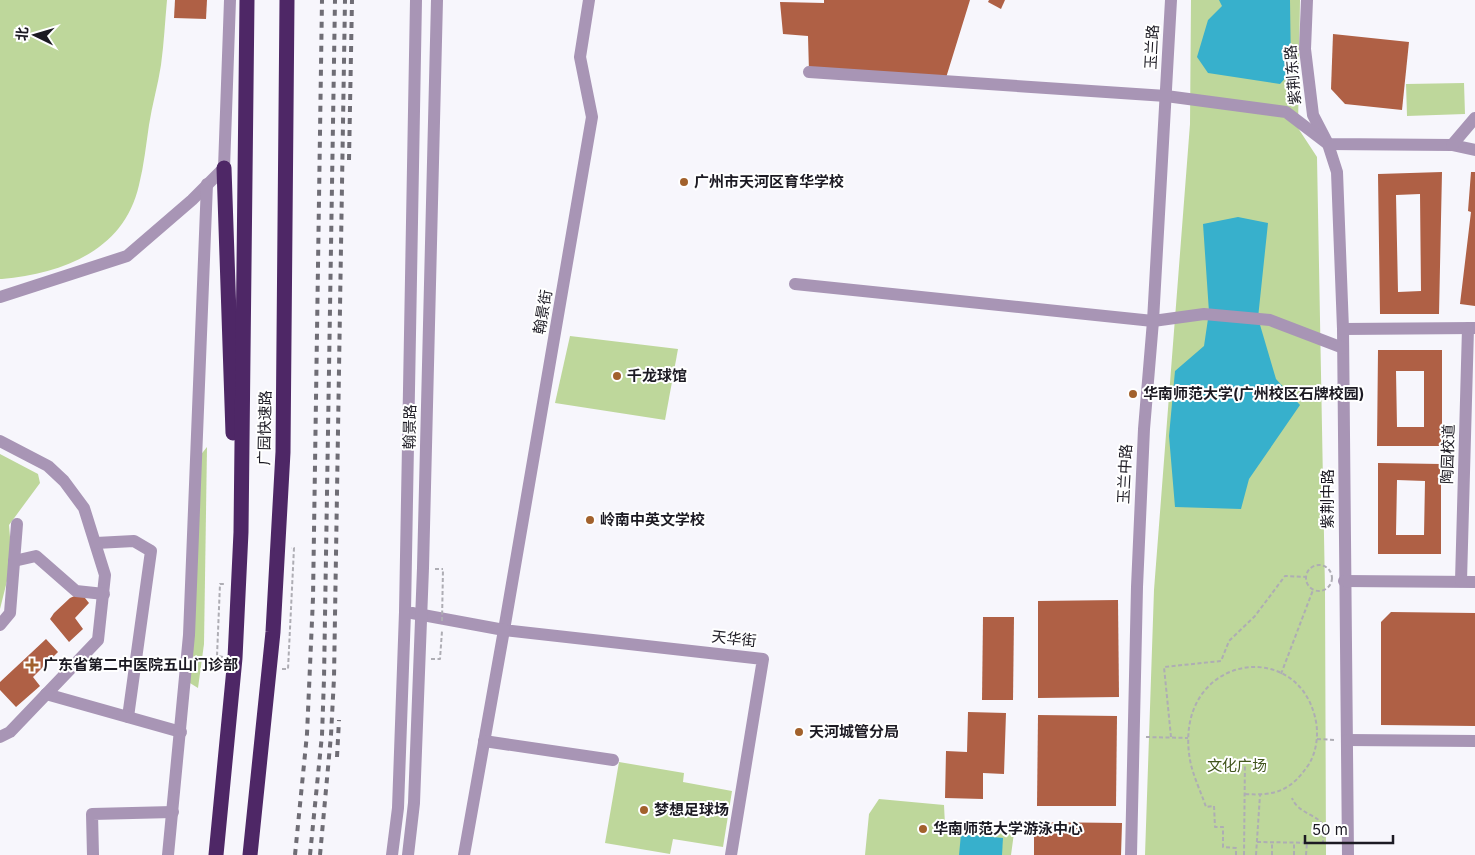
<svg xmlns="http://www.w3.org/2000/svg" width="1475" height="855" font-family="Inter,'Noto Sans SC',sans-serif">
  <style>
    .green { fill: #bed79b }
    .water { fill: #37b0cc }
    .building { fill: #af6045; fill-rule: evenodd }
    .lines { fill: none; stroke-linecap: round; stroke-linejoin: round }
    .path { stroke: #aeadb4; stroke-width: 2; stroke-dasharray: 4 2.5; stroke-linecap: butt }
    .minor { stroke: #a895b5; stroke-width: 12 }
    .highway { stroke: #4e2766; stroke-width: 15 }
    .rail { stroke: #6f6d75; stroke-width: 4; stroke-dasharray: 6 6; stroke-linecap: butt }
    .path-bridge { stroke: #aeadb4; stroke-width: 2; stroke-dasharray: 4 2.5; stroke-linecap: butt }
    .poi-dot { fill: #a2612c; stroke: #fff; stroke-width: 2 }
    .labels { text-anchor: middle; stroke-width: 4; stroke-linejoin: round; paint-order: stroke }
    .street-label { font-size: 15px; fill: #1c1a23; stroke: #fff }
    .poi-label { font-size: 15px; font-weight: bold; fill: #1c1a23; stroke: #fff; text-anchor: start }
    .park-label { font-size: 15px; fill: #41551d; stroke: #fff }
  </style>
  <rect width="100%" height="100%" fill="#f7f6fc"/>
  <g class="green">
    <path d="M0,0h167c-2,21 -3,43 -6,65 -3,20 -9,40 -12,60 -3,20 -5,40 -10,60 -15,66 -76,88 -137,94h-2z"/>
    <polygon points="1191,0 1300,0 1298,128 1317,157 1325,590 1326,855 1145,855 1154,590 1190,124"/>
    <polygon points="1464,83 1465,114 1407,116 1406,84"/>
    <polygon points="570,336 678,349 665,420 555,403"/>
    <polygon points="207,447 204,644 198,688 185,680 195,462"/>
    <polygon points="0,454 38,474 40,483 9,525 12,561 0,609"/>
    <polygon points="619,762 684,773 683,782 732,791 723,847 673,839 670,854 605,843"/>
    <polygon points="879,799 944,805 945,825 1014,833 1011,855 865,855 869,814"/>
  </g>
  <g class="water">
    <polygon points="1219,0 1290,0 1291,72 1280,84 1208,73 1197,57 1208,20 1222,6"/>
    <polygon points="1238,217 1268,223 1258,318 1276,379 1300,405 1249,479 1241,509 1175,507 1169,436 1175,371 1204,346 1209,312 1203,224"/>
    <polygon points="961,834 1003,838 1002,855 959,855"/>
  </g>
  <g class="building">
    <polygon points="175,0 207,0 206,19 174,18"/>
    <polygon points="824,0 970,0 945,81 809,72 808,36 783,34 780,2 824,3"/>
    <polygon points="989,0 1005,0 1001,9 988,2"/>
    <polygon points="1333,34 1409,42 1402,110 1345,104 1331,89"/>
    <path d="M1442,172l-3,142h-59l-2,-140zM1420,194l1,97 -23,1 -2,-97z"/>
    <polygon points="1471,172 1475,172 1475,306 1460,304 1471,212 1468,211"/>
    <path d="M1378,350h64v96h-65zM1396,371h28v56h-27z"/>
    <path d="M1378,463l63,1v90h-63zM1397,480l28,1 -1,54h-28z"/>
    <polygon points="81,593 89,603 75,618 83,629 69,642 50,619 54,613 70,598"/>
    <polygon points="1118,600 1119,697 1038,698 1038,601"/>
    <polygon points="1391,612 1475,613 1475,726 1381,725 1381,622"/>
    <polygon points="983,617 1014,617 1013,700 982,700"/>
    <polygon points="46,639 58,652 33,677 40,686 16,707 0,690 0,682"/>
    <polygon points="968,712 1006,713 1004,774 983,773 983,799 945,798 946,751 967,752"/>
    <polygon points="1038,715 1117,716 1116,806 1037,806"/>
    <polygon points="1034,822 1122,823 1121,855 1034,855"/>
  </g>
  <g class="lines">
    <g class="path">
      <circle cx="1319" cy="578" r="13"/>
      <polyline points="435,569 443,569"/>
      <polyline points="223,657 217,656 220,584 225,584"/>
      <polyline points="431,659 440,659 442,631"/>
      <polyline points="282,669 288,669 294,548 291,548"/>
      <polyline points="1281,674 1313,590"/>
      <polyline points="1146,737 1188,738"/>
      <polyline points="1171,737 1164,667 1221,661 1229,641 1255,616 1285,576 1307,577"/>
      <polyline points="1317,739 1335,740"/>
      <path d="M1257,842l66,1c0,-5 1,-12 0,-17 -3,-11 -25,-12 -31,-28"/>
      <path d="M1236,855v-7l-13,-1v-20h-8l-1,-21 -8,1c-5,-15 -13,-31 -16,-47 -18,-103 105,-125 125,-43 4,15 2,34 -6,47 -18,27 -34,32 -64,30"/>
      <polyline points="1244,855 1245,756"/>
      <polyline points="1256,855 1260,795"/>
      <polyline points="1272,855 1272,842"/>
      <polyline points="1294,855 1294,842"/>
      <polyline points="1306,855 1307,842"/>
    </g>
    <g class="minor">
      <polyline points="589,0 580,57 592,117 504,630 763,659 731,855"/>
      <polyline points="1307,0 1305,49 1313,115 1328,144 1337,172 1343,329 1348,855"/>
      <polyline points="809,72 1166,96 1286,112 1328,144 1452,145 1475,150"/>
      <polyline points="1452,145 1475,118"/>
      <polyline points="795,284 1153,321 1204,314 1270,320 1343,348"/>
      <polyline points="0,297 127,256 192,200 224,168 230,0"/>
      <polyline points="1343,329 1475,328"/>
      <polyline points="0,441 48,466 64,481 84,508 105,575 98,640 10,732 0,737"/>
      <polyline points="96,543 134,541 151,551 128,717"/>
      <polyline points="14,561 36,556 76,591 104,594"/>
      <polyline points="1344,581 1475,582"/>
      <polyline points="1461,581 1468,328"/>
      <polyline points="412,613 504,630 464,855"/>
      <polyline points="0,625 10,613 17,524"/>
      <polyline points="46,694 181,732"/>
      <polyline points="1347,740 1475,741"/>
      <polyline points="484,741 613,760"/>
      <polyline points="93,855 92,814 173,812"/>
      <polyline points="168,855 189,635 207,184"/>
      <polyline points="392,855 398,808 405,612 416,0"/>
      <polyline points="408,855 414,803 423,568 437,0"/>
      <polyline points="1131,855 1137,587 1144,429 1153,321 1171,0"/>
    </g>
    <g class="highway">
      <polyline points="224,168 233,433"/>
      <polyline points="216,855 235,658 241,532 247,0"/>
      <polyline points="250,855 273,632 283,452 287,0"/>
    </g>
    <g class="rail">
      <polyline points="349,160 352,0"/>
      <polyline points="337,757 339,720"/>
      <polyline points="295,855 307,734 313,598 322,0"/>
      <polyline points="310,855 322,735 324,679 335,0"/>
      <polyline points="320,855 331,735 334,678 345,0"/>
    </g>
    <polyline class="path-bridge" points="442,621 443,569"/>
  </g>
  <g class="poi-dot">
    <circle cx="684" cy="182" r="5"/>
    <circle cx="617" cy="376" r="5"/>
    <circle cx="1133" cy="394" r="5"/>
    <circle cx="590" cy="520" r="5"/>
    <path d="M29.5 657.5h5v5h5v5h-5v5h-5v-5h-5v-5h5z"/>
    <circle cx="799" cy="732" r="5"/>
    <circle cx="644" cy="810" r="5"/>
    <circle cx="923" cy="829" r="5"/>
  </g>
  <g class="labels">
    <g class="street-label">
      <text transform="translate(1152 47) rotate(-87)" y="5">玉兰路</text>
      <text transform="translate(1293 75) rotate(-95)" y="5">紫荆东路</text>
      <text transform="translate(543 312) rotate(-80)" y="5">翰景街</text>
      <text transform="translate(410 427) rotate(-89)" y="5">翰景路</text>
      <text transform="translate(265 428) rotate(-89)" y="5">广园快速路</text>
      <text transform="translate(1448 454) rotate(-88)" y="5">陶园校道</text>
      <text transform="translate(1125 474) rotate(-87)" y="5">玉兰中路</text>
      <text transform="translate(1328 499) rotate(-90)" y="5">紫荆中路</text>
      <text transform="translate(734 639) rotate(6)" y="5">天华街</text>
    </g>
    <g class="poi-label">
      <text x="694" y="187">广州市天河区育华学校</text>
      <text x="627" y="381">千龙球馆</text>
      <text x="1143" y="399">华南师范大学(广州校区石牌校园)</text>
      <text x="600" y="525">岭南中英文学校</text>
      <text x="43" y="670">广东省第二中医院五山门诊部</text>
      <text x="809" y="737">天河城管分局</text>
      <text x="654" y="815">梦想足球场</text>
      <text x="933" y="834">华南师范大学游泳中心</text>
    </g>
    <g class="park-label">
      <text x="1237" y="771">文化广场</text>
    </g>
  </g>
  <g transform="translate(35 35) rotate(275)" stroke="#ffffff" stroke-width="4" paint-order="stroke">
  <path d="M0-4L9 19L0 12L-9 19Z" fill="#1c1a23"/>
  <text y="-8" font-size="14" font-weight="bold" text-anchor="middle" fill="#1c1a23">北</text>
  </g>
  <path d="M1305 835v8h88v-8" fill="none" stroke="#1c1a23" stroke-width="2.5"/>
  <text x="1312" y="835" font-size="15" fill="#1c1a23" stroke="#ffffff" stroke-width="4" paint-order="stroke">50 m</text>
</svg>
